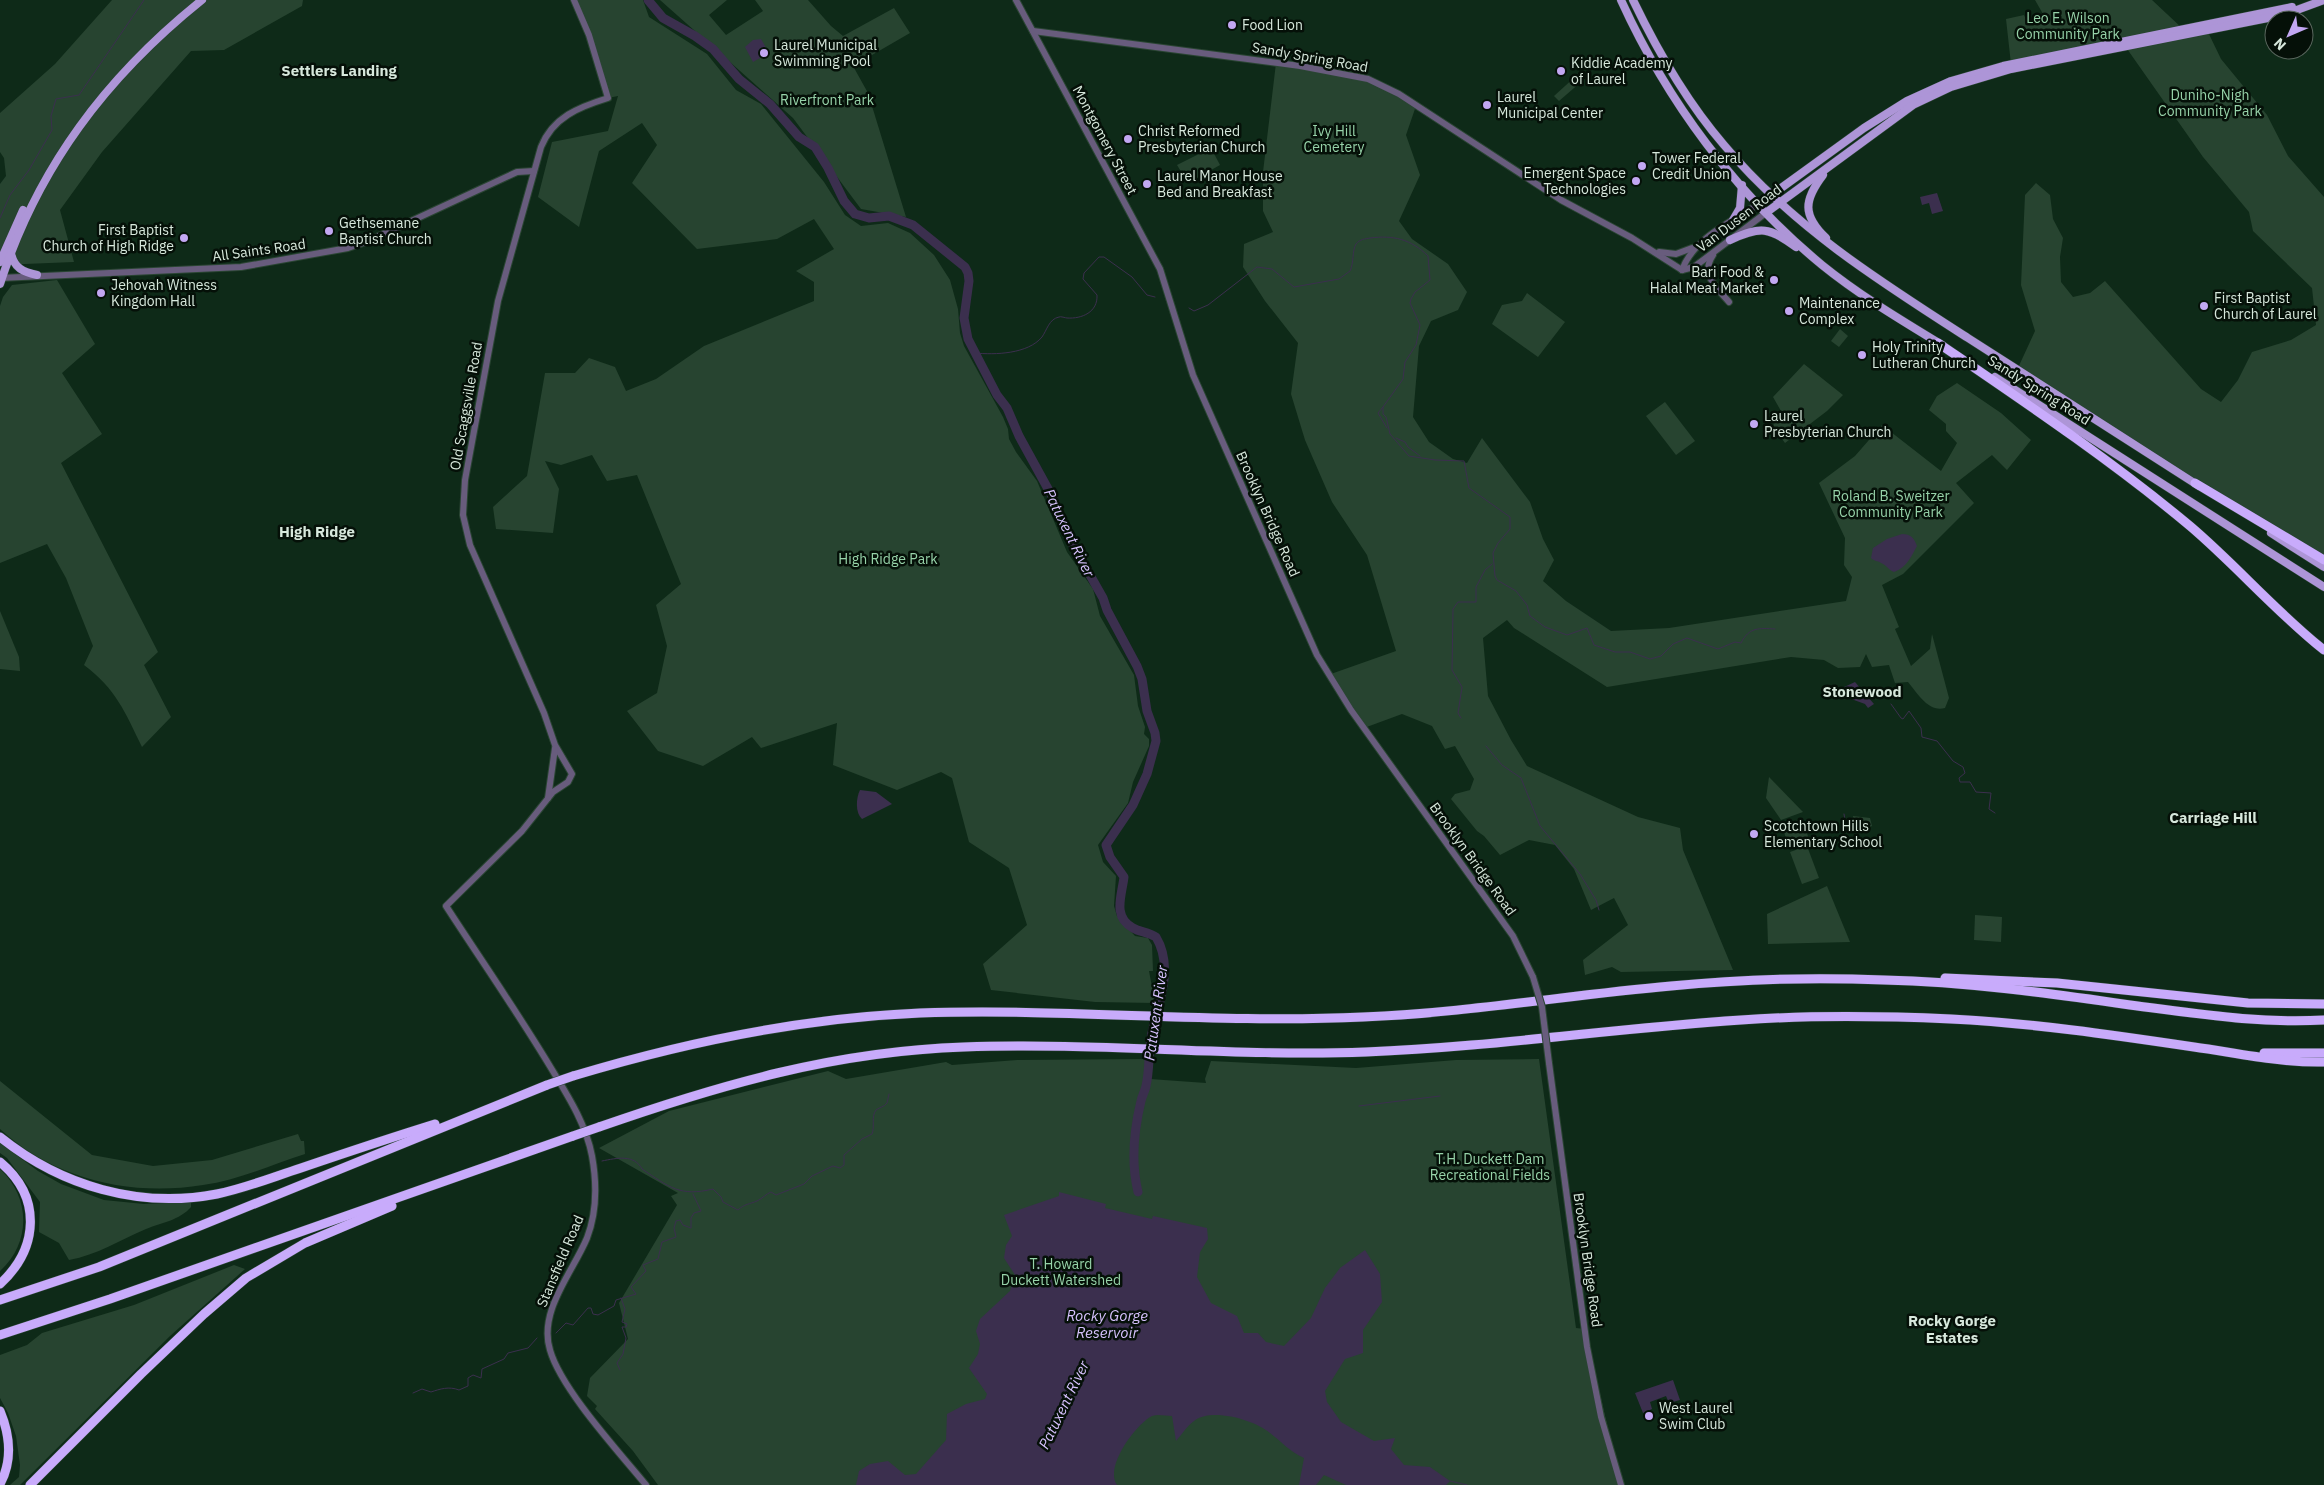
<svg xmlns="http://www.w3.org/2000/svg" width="2324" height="1485" font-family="'IBM Plex Sans',sans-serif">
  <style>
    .green { fill: #274430 }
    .water { fill: #3b2f4e }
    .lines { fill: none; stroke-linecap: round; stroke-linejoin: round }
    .stream { stroke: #3b2f4e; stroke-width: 1 }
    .river { stroke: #3b2f4e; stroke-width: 9 }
    .minor-casing { stroke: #2a4533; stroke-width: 8 }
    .major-casing { stroke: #2a4533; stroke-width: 9 }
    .highway-casing { stroke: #2a4533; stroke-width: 10 }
    .minor { stroke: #685c7d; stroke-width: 6 }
    .major { stroke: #ad95d7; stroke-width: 8 }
    .highway { stroke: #c8abfb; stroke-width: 9 }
    .minor-bridge-casing { stroke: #2a4533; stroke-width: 8; stroke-linecap: butt }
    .highway-bridge-casing { stroke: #2a4533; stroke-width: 10; stroke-linecap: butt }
    .minor-bridge { stroke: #685c7d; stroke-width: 6 }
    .highway-bridge { stroke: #c8abfb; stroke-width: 9 }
    .poi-dot { fill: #c2a7f2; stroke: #051008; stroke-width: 2 }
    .labels { text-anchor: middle; stroke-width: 5; stroke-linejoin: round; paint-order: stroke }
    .park-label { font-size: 14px; fill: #97d3a9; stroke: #051008 }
    .poi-label { font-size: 14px; fill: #d7e8dc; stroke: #051008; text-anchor: start }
    .street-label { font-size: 14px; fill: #d7e8dc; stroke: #051008 }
    .neighbourhood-label { font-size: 15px; font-weight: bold; fill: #d7e8dc; stroke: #051008 }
    .water-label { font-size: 15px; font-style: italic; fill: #d6c1fd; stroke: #051008 }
  </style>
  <rect width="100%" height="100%" fill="#0e2a18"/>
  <g class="green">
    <polygon points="112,0 303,0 302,6 224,50 191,51 102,152 60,210 74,262 0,265 0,184 6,176 4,158 0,152 0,113 55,64"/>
    <polygon points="574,0 643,0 649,17 707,54 736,90 761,104 824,182 845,215 861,226 888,223 910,233 934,255 950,280 958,309 960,333 964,346 1003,417 1008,429 1009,439 1016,452 1037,481 1067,552 1093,589 1100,616 1134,675 1138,706 1145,727 1144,734 1149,739 1149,746 1133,782 1128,803 1098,845 1103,862 1116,876 1114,906 1117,916 1135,936 1148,938 1152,945 1153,971 1149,971 1155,1003 1095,1002 991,990 983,964 1027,925 1009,868 969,842 952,778 941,772 897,790 833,765 837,723 761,748 752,737 703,766 658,751 627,711 657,693 667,646 656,605 681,584 637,475 607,481 592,455 561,465 545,461 559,489 553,533 496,529 493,507 527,476 545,373 575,373 589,358 615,367 626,391 656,379 704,346 814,301 814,282 796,271 834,249 814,219 777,239 697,249 632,183 657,145 642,123 599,151 579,227 538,197 552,142 608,131 618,96 608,98"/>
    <polygon points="660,0 727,0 709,15 726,35 763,11 755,0 808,0 831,26 843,36 894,8 910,33 853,66 868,93 906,217 861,209 793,118"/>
    <polygon points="2035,0 2152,0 2183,29 2011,64 2006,19 2024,15 2028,24 2041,21 2037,15 2043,14"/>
    <polygon points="2207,30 2221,59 2267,115 2288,156 2324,197 2324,560 2017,370 2035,331 2021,285 2025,195 2036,183 2050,195 2053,219 2063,238 2060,257 2061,282 2073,297 2090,293 2105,281 2201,389 2221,402 2238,380 2252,352 2291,340 2316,325 2312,288 2253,231 2249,212 2203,157 2125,46"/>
    <path d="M1276,63l74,11 66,32 -10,29 14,40 -21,46 13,18 36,25 19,28 -9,18 -27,11 -12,25 -6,71 16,25 24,17 14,4 15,-25 48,64 13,37 11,21 -11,21 23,20 45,30 58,-3 177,-27 6,-24 -8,-12 1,-27 -26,-55 36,-27 27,-31 59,46 16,-28 -11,-12v-7l-17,-14 8,-14 20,-13 44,30 30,27 -24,30 -15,-15 -36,28 18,20 -71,71 -21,11 17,42 -4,2 16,37 19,-17 2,-15 17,64 -4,10c-16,5 -28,-15 -37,-26l-13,1 -6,-18 -17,2 -6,-13 -6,13 -22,1 -14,-8 -33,-3 -184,30 -93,-59 -7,-8 -24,18 5,58 23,44 16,26 111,51 42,11 3,22 50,120 -112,2 -9,-5 -27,8 -2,-15 45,-35 -14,-27 -23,12 -17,-41 -19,-24 -26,-5 -29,15 -16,-19 -7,-5 -26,-32 4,-5 15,-4 4,-11 -19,-33 -10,3 -13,-23 -30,-12 -38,14 -36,-53 68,-24 -29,-96 -35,-53 -27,-62 -14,-46 7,-51 -33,-42 -22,-34 1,-23 29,-12 -10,-21v-39z"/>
    <polygon points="1576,76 1581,82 1559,101 1554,96"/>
    <polygon points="1211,148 1220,165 1188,183 1177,165"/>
    <path d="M57,280l38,64 -33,29 40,61 -41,29 97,189 -14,13 27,52 -29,30c-17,-35 -26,-58 -58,-82l9,-19 -27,-68 -19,-34 -47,19v-257l3,-9 9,-12z"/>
    <polygon points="1527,293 1565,322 1538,357 1492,324 1502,305 1522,301"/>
    <polygon points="1840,329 1848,336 1839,347 1831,341"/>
    <polygon points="1804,364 1843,395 1827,411 1785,443 1774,428 1773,418 1781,411 1773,397"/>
    <polygon points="1665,402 1695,441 1676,455 1646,416"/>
    <polygon points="0,611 19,657 20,671 0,669"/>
    <polygon points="1769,777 1803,812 1781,820 1766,798"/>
    <polygon points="1853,816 1870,818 1872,826 1856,833 1852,822"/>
    <polygon points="1802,819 1810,842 1789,849 1782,825"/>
    <polygon points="1807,846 1819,878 1802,884 1790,852"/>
    <polygon points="1827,886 1850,942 1768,944 1767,914"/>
    <polygon points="1975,915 2002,917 2001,942 1974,940"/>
    <polygon points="1150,1059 1150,1079 1206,1083 1205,1079 1211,1061 1356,1068 1456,1060 1539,1059 1576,1328 1585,1329 1621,1485 658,1485 633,1451 595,1409 597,1406 587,1396 590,1378 628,1339 619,1303 677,1205 671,1196 678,1193 599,1148 669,1111 828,1071 846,1079 946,1062 952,1065 1017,1060"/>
    <path d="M0,1081l92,74 61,11 59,-6 86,-26 3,7h3l1,13c-34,11 -67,26 -102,31 -73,12 -149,-6 -203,-56z"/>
    <path d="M0,1143l38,28 23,13 43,16 40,4 43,-2 4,1v4c-11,13 -30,16 -45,22 -26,11 -49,26 -77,31l-10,-17 -20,-11 1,-30 -33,-44 -7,-5z"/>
    <path d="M0,1169c31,29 31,74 0,102z"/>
    <polygon points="234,1265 245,1269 170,1336 20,1485 10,1485 19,1477 20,1465 16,1436 8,1413 0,1398 0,1355 27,1345 42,1333 134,1305"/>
  </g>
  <g class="water">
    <polygon points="761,39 769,53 753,62 745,47 753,40"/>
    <polygon points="1937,193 1943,211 1932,214 1929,203 1922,205 1920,197"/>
    <path d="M1902,534c9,0 12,4 15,12 -6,11 -10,21 -23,26 -6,-2 -7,-7 -13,-9 -4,-3 -6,-1 -10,-5l2,-10 14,-9z"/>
    <polygon points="1855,682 1874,704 1868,708 1865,704 1843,696 1842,688"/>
    <path d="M860,790l16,2 16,12 -30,15c-7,-6 -6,-21 -2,-29z"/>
    <path d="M1059,1192l47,12 -1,4 47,11 1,-3 54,12 1,11 -8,13 -3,25 14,26 26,13 7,17h14l8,9 18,4 27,-28 14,-30 15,-20 25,-18 15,24 2,28 -19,28v23l-18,6 -20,32 2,11 14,20 33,19 21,-3 -4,11 13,16 26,2 20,14 -4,4h-100l-22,-10 -8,10h-17l5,-27c-14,-6 -22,-16 -34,-25 -15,-13 -59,-26 -76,-12 -7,5 -12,13 -18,20l-4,-25c-6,0 -14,-2 -20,0 -16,8 -48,51 -35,69h-261l3,-14 11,-7 18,-3 17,14 11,-1 30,-34 1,-26 19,-10 19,-5 2,-5 -18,-26 9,-14 2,-10 -4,-13 4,-12 30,-28 5,-16 -11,-17 2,-13 6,-9 -8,-21 55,-19z"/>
    <polygon points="1673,1380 1680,1400 1669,1403 1666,1396 1650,1402 1652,1409 1643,1413 1635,1393"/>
  </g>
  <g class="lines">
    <g class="stream">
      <polyline points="0,218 10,195 29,170 52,130 51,116 56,99 79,95 144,0"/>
      <path d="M1189,308l5,3 14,-6 49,-38 15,2 22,18 45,-8 11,-8c4,-8 2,-20 6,-27 4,-5 9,-5 14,-6 23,-3 41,1 58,18l2,24 -15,12 -4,7 -1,4 10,22 -4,20 -11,17 -2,17 -20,28v7l3,3 4,17 19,22 26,4 29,1 5,27 41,29v12l-12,14 -5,10 2,23 2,4 19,11 11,14 3,11 15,11 22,8 20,-7 7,17 21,7h15l20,7 11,-3 12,-12 14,-6 31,11 17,-7 6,1c8,-16 18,-15 34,-14"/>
      <path d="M975,353c20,2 53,1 67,-16 5,-7 7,-18 17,-20 1,-1 7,1 8,1 15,1 31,-6 30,-23l-14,-16 1,-6 15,-16h5l28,20 15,18 8,2"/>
      <polyline points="1383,407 1378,413 1387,428"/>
      <polyline points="1396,438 1405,442 1408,447 1420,456"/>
      <polyline points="1891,704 1901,718 1903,719 1909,711 1921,728 1922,737 1937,741 1953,761 1963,767 1965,773 1959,778 1960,782 1970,782 1976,792 1991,793 1989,809 1995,813"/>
      <polyline points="1461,718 1458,713 1462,687 1452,670 1453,609 1458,602 1476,602 1476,587 1485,570 1492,564"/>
      <polyline points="1486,746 1502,765 1521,778 1540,826 1580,874 1596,900 1599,910"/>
      <polyline points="1844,814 1845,820"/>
      <polyline points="1359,1106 1440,1096"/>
      <path d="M602,1161c15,-3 32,-7 40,8 27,18 38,28 71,20l8,8 2,5 15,8c6,-6 12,-6 19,-9 6,-3 9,-7 14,-9l5,3 28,-11 8,-8 21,-10 7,2 4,-3v-10l18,-16 10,-5c3,-7 -1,-18 4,-24 4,-3 8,-3 11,-7l2,-9"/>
      <polyline points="556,1333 566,1323 573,1325 588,1308 591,1308 593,1314 598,1315 614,1306 616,1300 636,1294 631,1287 646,1271 643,1265 658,1259 662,1242 676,1237 674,1228 676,1221 680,1220 683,1225 691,1228 691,1218 694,1213 701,1211 693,1194"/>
      <polyline points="620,1370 617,1363 623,1354 626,1338 622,1327 626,1327 627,1324 622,1322 625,1309 621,1298"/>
      <path d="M413,1393l9,-4 9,3c9,-3 18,-6 28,-2l9,-4v-8l5,-3 8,3 1,-9 22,-10 4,-6 20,-5 9,-10"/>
      <polyline points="1450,1481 1467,1485"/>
    </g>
    <path class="river" d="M648,0l15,18 32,18 18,13 26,30 31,25 29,33 16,10 13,21 16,33 11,13 14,4 20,-2 24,9 52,42 3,6 1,8 -5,37 4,21 29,56 10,13 12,28 34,62 20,47 30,53 4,12 30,56 5,13 5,32 8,22 1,8 -9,33 -14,31 -27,40 4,12 14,20c-2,18 -12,40 9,51 7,4 15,4 23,9 18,30 3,64 -4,96 -4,18 -2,36 -6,53 -1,5 -4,10 -5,15 -7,29 -10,62 -3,91"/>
    <g class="minor-casing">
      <g id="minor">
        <path d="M574,0l15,35 19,63c-29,9 -55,19 -67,49l-43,154 -33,179 -2,35 7,30 74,168 11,32 17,29 -4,8 -15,10 -31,39 -76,75c35,54 72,107 105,162 17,28 35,56 41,88 5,28 5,56 -5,82 -14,34 -49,73 -37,112 11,39 69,102 96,135"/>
        <polyline points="1016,0 1160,269 1193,375 1317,655 1351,710 1513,936 1533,977"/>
        <polyline points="1033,31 1300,66 1368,79 1399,94 1561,200 1632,238 1682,270"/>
        <polyline points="1659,252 1676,254 1692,248"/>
        <path d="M1713,255c-13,19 3,32 16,47"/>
        <path d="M1682,270c11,-31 50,-49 77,-66"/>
        <polyline points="1682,270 1694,267 1767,212"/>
        <polyline points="0,278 241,267 348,248 366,242 517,172 534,171"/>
        <polyline points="548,798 555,748"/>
        <polyline points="1549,1063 1587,1347 1601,1417 1621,1485"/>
      </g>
    </g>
    <g class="major-casing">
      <g id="major">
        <path d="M1621,0c46,101 115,194 201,265 37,30 79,55 120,80"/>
        <path d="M1633,0c25,52 53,101 91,145 68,81 155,136 244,193 77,49 154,98 231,148"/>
        <path d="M1823,175c-19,25 -21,40 3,63"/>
        <polyline points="1759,204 1864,128 1907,101 1951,81 2003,66 2292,7"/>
        <polyline points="1767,212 1913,105 1951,87 2011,69 2283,15 2324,0"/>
        <polyline points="1733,220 1740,208 1742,185"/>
        <path d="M1730,240c31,-14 39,-13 66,7"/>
        <path d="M11,253c3,15 12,19 26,22"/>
        <polyline points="0,262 23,210"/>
        <path d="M0,284c38,-117 106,-207 202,-284"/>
        <polyline points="1995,377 2324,587"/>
        <polyline points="2271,533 2324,567"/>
      </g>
    </g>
    <g class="highway-casing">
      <g id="highway">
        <path d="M1938,343c85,58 173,117 252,183 46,39 86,86 134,124"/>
        <polyline points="2195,483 2324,560"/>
        <polyline points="1945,978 2057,983 2248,1003 2324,1004"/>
        <polyline points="2264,1053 2324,1053"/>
        <path d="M573,1076c113,-34 228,-58 347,-63 148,-5 295,11 443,4 103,-4 205,-22 308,-31 71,-7 142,-9 213,-6 82,2 164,13 246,25 64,8 129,19 194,15"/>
        <path d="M599,1127c120,-42 237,-76 365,-80 134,-5 268,10 402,5 126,-5 250,-24 375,-32 70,-5 140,-4 210,-1 81,4 162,16 243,28 43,6 86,16 130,15"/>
        <path d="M0,1137c61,49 139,72 217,57 29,-6 56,-17 84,-26 44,-15 89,-30 134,-44"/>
        <path d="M0,1162c42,35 39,86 0,122"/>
        <polyline points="0,1300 99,1267 547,1085"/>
        <polyline points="0,1335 110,1299 573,1136"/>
        <path d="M0,1411c10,24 13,49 0,73"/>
        <polyline points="30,1485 141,1374 204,1314 246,1278 305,1243 392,1206"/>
      </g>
    </g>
    <use href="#minor" class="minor"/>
    <use href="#major" class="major"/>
    <use href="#highway" class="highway"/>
    <g class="minor-bridge-casing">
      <polyline id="minor-bridge" points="1533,977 1542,1007 1549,1063"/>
    </g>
    <g class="highway-bridge-casing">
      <g id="highway-bridge">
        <polyline points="547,1085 573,1076"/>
        <polyline points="573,1136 599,1127"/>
      </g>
    </g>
    <use href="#minor-bridge" class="minor-bridge"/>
    <use href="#highway-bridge" class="highway-bridge"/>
  </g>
  <g class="poi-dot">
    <circle cx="1232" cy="25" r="5"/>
    <circle cx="764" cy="53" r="5"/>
    <circle cx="1561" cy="71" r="5"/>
    <circle cx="1487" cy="105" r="5"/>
    <circle cx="1128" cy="139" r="5"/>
    <circle cx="1642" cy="166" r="5"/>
    <circle cx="1636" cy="181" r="5"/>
    <circle cx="1147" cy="184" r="5"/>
    <circle cx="329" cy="231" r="5"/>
    <circle cx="184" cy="238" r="5"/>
    <circle cx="1774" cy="280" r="5"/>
    <circle cx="101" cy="293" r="5"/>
    <circle cx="2204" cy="306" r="5"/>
    <circle cx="1789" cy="311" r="5"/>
    <circle cx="1862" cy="355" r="5"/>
    <circle cx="1754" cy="424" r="5"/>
    <circle cx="1754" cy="834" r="5"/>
    <circle cx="1649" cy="1416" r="5"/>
  </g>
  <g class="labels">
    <g class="park-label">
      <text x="2068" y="23">Leo E. Wilson<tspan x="2068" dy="16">Community Park</tspan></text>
      <text x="2210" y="100">Duniho-Nigh<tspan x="2210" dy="16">Community Park</tspan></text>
      <text x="827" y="105">Riverfront Park</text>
      <text x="1334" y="136">Ivy Hill<tspan x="1334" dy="16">Cemetery</tspan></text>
      <text x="1891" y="501">Roland B. Sweitzer<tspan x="1891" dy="16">Community Park</tspan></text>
      <text x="888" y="564">High Ridge Park</text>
      <text x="1490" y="1164">T.H. Duckett Dam<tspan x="1490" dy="16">Recreational Fields</tspan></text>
      <text x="1061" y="1269">T. Howard<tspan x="1061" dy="16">Duckett Watershed</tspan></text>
    </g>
    <g class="poi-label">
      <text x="1242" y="30">Food Lion</text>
      <text x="774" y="50">Laurel Municipal<tspan x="774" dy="16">Swimming Pool</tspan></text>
      <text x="1571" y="68">Kiddie Academy<tspan x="1571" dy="16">of Laurel</tspan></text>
      <text x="1497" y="102">Laurel<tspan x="1497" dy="16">Municipal Center</tspan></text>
      <text x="1138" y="136">Christ Reformed<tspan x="1138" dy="16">Presbyterian Church</tspan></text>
      <text x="1652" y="163">Tower Federal<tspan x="1652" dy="16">Credit Union</tspan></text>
      <text x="1626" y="178" text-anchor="end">Emergent Space<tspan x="1626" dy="16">Technologies</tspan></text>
      <text x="1157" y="181">Laurel Manor House<tspan x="1157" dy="16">Bed and Breakfast</tspan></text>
      <text x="339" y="228">Gethsemane<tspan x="339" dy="16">Baptist Church</tspan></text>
      <text x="174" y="235" text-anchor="end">First Baptist<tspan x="174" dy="16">Church of High Ridge</tspan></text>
      <text x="1764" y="277" text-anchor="end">Bari Food &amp;<tspan x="1764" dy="16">Halal Meat Market</tspan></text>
      <text x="111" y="290">Jehovah Witness<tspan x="111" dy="16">Kingdom Hall</tspan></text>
      <text x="2214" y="303">First Baptist<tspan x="2214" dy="16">Church of Laurel</tspan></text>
      <text x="1799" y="308">Maintenance<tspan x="1799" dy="16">Complex</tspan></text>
      <text x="1872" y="352">Holy Trinity<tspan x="1872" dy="16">Lutheran Church</tspan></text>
      <text x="1764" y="421">Laurel<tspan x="1764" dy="16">Presbyterian Church</tspan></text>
      <text x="1764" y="831">Scotchtown Hills<tspan x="1764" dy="16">Elementary School</tspan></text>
      <text x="1659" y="1413">West Laurel<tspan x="1659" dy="16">Swim Club</tspan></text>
    </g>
    <g class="street-label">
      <text transform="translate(1310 57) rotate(10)" y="5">Sandy Spring Road</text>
      <text transform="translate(1105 140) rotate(62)" y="5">Montgomery Street</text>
      <text transform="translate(1739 218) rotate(-37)" y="5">Van Dusen Road</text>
      <text transform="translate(259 250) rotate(-8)" y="5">All Saints Road</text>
      <text transform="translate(2039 390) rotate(32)" y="5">Sandy Spring Road</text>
      <text transform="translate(466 406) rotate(-80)" y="5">Old Scaggsville Road</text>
      <text transform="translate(1268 514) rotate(66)" y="5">Brooklyn Bridge Road</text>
      <text transform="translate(1473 859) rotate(54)" y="5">Brooklyn Bridge Road</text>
      <text transform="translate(1588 1260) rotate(82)" y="5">Brooklyn Bridge Road</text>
      <text transform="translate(560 1261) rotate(-67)" y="5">Stansfield Road</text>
    </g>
    <g class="neighbourhood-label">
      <text x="339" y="76">Settlers Landing</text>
      <text x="317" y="537">High Ridge</text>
      <text x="1862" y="697">Stonewood</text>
      <text x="2213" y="823">Carriage Hill</text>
      <text x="1952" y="1326">Rocky Gorge<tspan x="1952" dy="17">Estates</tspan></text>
    </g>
    <g class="water-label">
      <text transform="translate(1069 533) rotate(64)" y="5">Patuxent River</text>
      <text transform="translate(1156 1013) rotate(-82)" y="5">Patuxent River</text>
      <text x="1107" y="1321">Rocky Gorge<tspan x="1107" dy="17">Reservoir</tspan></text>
      <text transform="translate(1064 1405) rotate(-64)" y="5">Patuxent River</text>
    </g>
  </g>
  <g transform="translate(2289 35) rotate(225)"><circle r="24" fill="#051008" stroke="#59665d"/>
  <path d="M0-4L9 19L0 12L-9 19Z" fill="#c2a7f2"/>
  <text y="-8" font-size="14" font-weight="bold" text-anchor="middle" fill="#d7e8dc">N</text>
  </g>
</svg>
